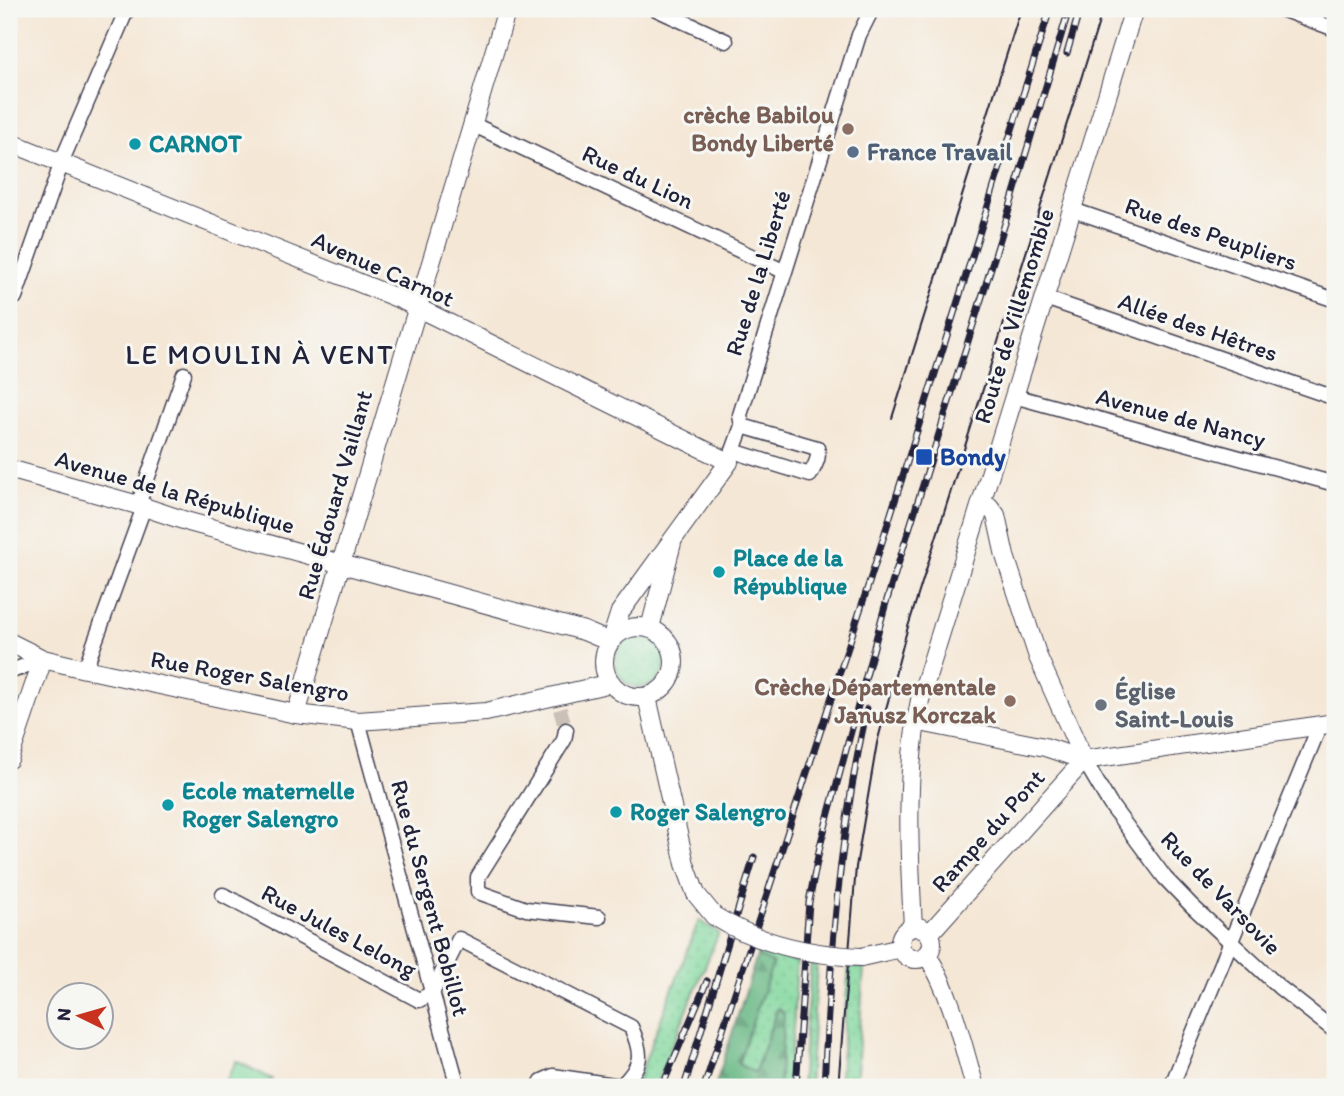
<svg xmlns="http://www.w3.org/2000/svg" width="1344" height="1096" font-family="Itim,sans-serif">
  <style>
    .grass { fill: url(#grass-dots); stroke: #517c6c; stroke-width: 2 }
    .forest { fill: url(#forest-firs); stroke: #456d60; stroke-width: 2 }
    .park { fill: #80d79c; stroke: #517c6c; stroke-width: 2 }
    .lines { fill: none; stroke-linecap: round; stroke-linejoin: round }
    .minor-tunnel { stroke: #cbc0b7; stroke-width: 14; stroke-dasharray: 14 7; stroke-linecap: butt }
    .minor-casing { stroke: #424052; stroke-width: 17 }
    .tertiary-casing { stroke: #424052; stroke-width: 20 }
    .minor { stroke: #fff; stroke-width: 14 }
    .tertiary { stroke: #fff; stroke-width: 18 }
    .tram { stroke: #22223b; stroke-width: 2 }
    .rail-casing { stroke: #22223b; stroke-width: 7 }
    .rail { stroke: #f6f6f2; stroke-width: 4.5; stroke-dasharray: 13; stroke-linecap: butt }
    .tertiary-bridge-casing { stroke: #424052; stroke-width: 20; stroke-linecap: butt }
    .tertiary-bridge { stroke: #fff; stroke-width: 18 }
    .education-dot { fill: #8d6e63; stroke: #f6f6f2; stroke-width: 2.5 }
    .culture-dot { fill: #0f9aa8; stroke: #f6f6f2; stroke-width: 2.5 }
    .service-dot { fill: #5c6f8a; stroke: #f6f6f2; stroke-width: 2.5 }
    .transit-dot { fill: #1a4fb4; stroke: #f6f6f2; stroke-width: 2.5 }
    .worship-dot { fill: #6b7280; stroke: #f6f6f2; stroke-width: 2.5 }
    .labels { text-anchor: middle; stroke-width: 6; stroke-linejoin: round; paint-order: stroke }
    .education-label { font-size: 24px; font-weight: bold; fill: #785e54; stroke: #f6f6f2; text-anchor: end }
    .culture-label { font-size: 24px; font-weight: bold; fill: #0d838f; stroke: #f6f6f2; text-anchor: start }
    .service-label { font-size: 24px; font-weight: bold; fill: #4e5e75; stroke: #f6f6f2; text-anchor: start }
    .street-label { font-size: 24px; fill: #22223b; stroke: #f6f6f2 }
    .transit-label { font-size: 24px; font-weight: bold; fill: #164399; stroke: #f6f6f2; text-anchor: start }
    .worship-label { font-size: 24px; font-weight: bold; fill: #5b616d; stroke: #f6f6f2; text-anchor: start }
    .quarter-label { font-size: 28px; letter-spacing: 2px; fill: #22223b; stroke: #f6f6f2 }
  </style>
  <defs>
    <pattern id="grass-dots" width="8" height="8" patternUnits="userSpaceOnUse" patternTransform="scale(1.75)"><rect width="8" height="8" fill="#80d79c"/><path d="M2 2h.1M6 6h.1" fill="none" stroke="#6eb887" stroke-width="1.8" stroke-linecap="round"/></pattern>
    <pattern id="forest-firs" width="22" height="20" patternUnits="userSpaceOnUse" patternTransform="scale(1.75)"><rect width="22" height="20" fill="#68b884"/><path d="M5 1l3.5 6h-7zM16 11l3.5 6h-7z" fill="#55956d"/></pattern>
  </defs>
  <rect width="100%" height="100%" fill="#f6f6f2"/>
  <filter id="ink" filterUnits="userSpaceOnUse"><feTurbulence type="fractalNoise" baseFrequency=".0143" numOctaves="2"/><feDisplacementMap in="SourceGraphic" scale="14" xChannelSelector="R" yChannelSelector="G"/><feConvolveMatrix kernelMatrix="1 2 1 2 8 2 1 2 1" color-interpolation-filters="sRGB"/></filter>
  <filter id="wash" filterUnits="userSpaceOnUse"><feTurbulence type="fractalNoise" baseFrequency=".00686" numOctaves="4" result="noise"/><feDisplacementMap in="SourceGraphic" scale="28" xChannelSelector="R" yChannelSelector="G"/><feGaussianBlur stdDeviation="1.57" result="paint"/><feColorMatrix in="noise" values="0 0 0 0 0 0 0 0 0 0 0 0 0 0 0 0 0 1.4 0 .05"/><feComposite in="paint" operator="in"/></filter>
  <g filter="url(#wash)">
    <rect width="100%" height="100%" fill="#f5e7d6"/>
    <g class="grass">
      <circle cx="640" cy="662" r="25"/>
      <polygon points="699,920 719,933 655,1087 635,1087"/>
      <polygon points="758,949 797,962 793,1030 787,1087 779,1087 784,1013 777,1009 754,1074 738,1064 772,963 757,956"/>
      <polygon points="811,963 817,965 809,1087 801,1087"/>
      <polygon points="849,966 864,967 856,1087 839,1087"/>
    </g>
    <polygon class="forest" points="757,956 773,963 738,1064 755,1073 778,1008 784,1013 779,1087 715,1087"/>
    <polygon class="park" points="236,1061 272,1079 268,1087 223,1087"/>
  </g>
  <g filter="url(#ink)">
    <g class="lines">
      <polyline class="minor-tunnel" points="560,709 566,730"/>
      <g class="minor-casing">
        <g id="minor">
          <polyline points="656,9 726,41"/>
          <polyline points="1281,9 1335,29"/>
          <polyline points="472,124 783,271"/>
          <polyline points="1073,210 1335,300"/>
          <polyline points="15,297 64,156 127,9"/>
          <polyline points="1045,298 1335,398"/>
          <polyline points="1014,396 1335,484"/>
          <path d="M733,451l77,24c5,-10 10,-17 7,-27l-75,-22"/>
          <polyline points="729,462 742,426 740,415 859,35 872,9"/>
          <polyline points="138,505 184,374"/>
          <polyline points="85,669 144,507"/>
          <polyline points="9,672 43,659"/>
          <polyline points="358,721 458,1087"/>
          <polyline points="566,730 564,740 478,877 478,892 526,909 599,917"/>
          <polyline points="1084,760 1110,804 1165,878 1192,906 1279,987 1335,1031"/>
          <path d="M223,895l196,105 13,-7 27,-54 172,88c12,27 12,38 -10,59l-68,-10 -11,5 -3,6"/>
          <polyline points="1171,1087 1320,725"/>
        </g>
      </g>
      <g class="tertiary-casing">
        <g id="tertiary">
          <polyline points="9,142 402,300 729,462 620,612 611,640"/>
          <polyline points="9,469 138,505 189,522 584,631 610,642"/>
          <polyline points="981,503 989,506 996,515 1005,556 1038,657 1084,760"/>
          <circle cx="639" cy="662" r="35"/>
          <polyline points="650,628 672,543"/>
          <polyline points="9,642 43,659 85,669 296,714 358,721 486,712 611,683"/>
          <polyline points="647,697 685,864 696,894 714,916"/>
          <polyline points="296,714 507,9"/>
          <polyline points="915,721 1045,747 1084,760 1335,723"/>
          <polyline points="9,759 43,659"/>
          <path d="M913,927c-4,-74 -8,-154 7,-227l214,-691"/>
          <circle cx="916" cy="943" r="16"/>
          <polyline points="929,934 1084,760"/>
          <path d="M927,955c25,39 35,88 48,132"/>
          <polyline points="861,957 901,948"/>
        </g>
      </g>
      <use href="#minor" class="minor"/>
      <use href="#tertiary" class="tertiary"/>
      <g class="tram">
        <polyline points="892,418 1021,9"/>
        <polyline points="838,1087 856,867 877,743 907,630 1103,9"/>
      </g>
      <g class="rail-casing">
        <g id="rail">
          <polyline points="1067,53 1080,9"/>
          <polyline points="662,1087 707,981"/>
          <polyline points="684,1087 754,857"/>
          <polyline points="704,1087 870,580 1050,9"/>
          <polyline points="796,1087 809,902 820,846 885,606 1006,220 1069,9"/>
          <path d="M824,1087c6,-127 15,-253 43,-378"/>
        </g>
      </g>
      <use href="#rail" class="rail"/>
      <g class="tertiary-bridge-casing">
        <path id="tertiary-bridge" d="M714,916c45,28 94,39 147,41"/>
      </g>
      <use href="#tertiary-bridge" class="tertiary-bridge"/>
    </g>
  </g>
  <g class="education-dot">
    <circle cx="848" cy="129" r="7"/>
    <circle cx="1010" cy="701" r="7"/>
  </g>
  <g class="culture-dot">
    <circle cx="135" cy="144" r="7"/>
    <circle cx="719" cy="572" r="7"/>
    <circle cx="168" cy="805" r="7"/>
    <circle cx="616" cy="812" r="7"/>
  </g>
  <circle class="service-dot" cx="853" cy="152" r="7"/>
  <rect class="transit-dot" x="915" y="448" width="18" height="18" rx="3.5"/>
  <circle class="worship-dot" cx="1101" cy="705" r="7"/>
  <g class="labels">
    <g class="education-label">
      <text x="834" y="123">crèche Babilou<tspan x="834" dy="28">Bondy Liberté</tspan></text>
      <text x="996" y="695">Crèche Départementale<tspan x="996" dy="28">Janusz Korczak</tspan></text>
    </g>
    <g class="culture-label">
      <text x="149" y="152">CARNOT</text>
      <text x="733" y="566">Place de la<tspan x="733" dy="28">République</tspan></text>
      <text x="182" y="799">Ecole maternelle<tspan x="182" dy="28">Roger Salengro</tspan></text>
      <text x="630" y="820">Roger Salengro</text>
    </g>
    <g class="service-label">
      <text x="867" y="160">France Travail</text>
    </g>
    <g class="street-label">
      <text transform="translate(638 177) rotate(25)" y="8">Rue du Lion</text>
      <text transform="translate(1211 234) rotate(19)" y="8">Rue des Peupliers</text>
      <text transform="translate(383 269) rotate(24)" y="8">Avenue Carnot</text>
      <text transform="translate(758 273) rotate(-73)" y="8">Rue de la Liberté</text>
      <text transform="translate(1014 316) rotate(-73)" y="8">Route de Villemomble</text>
      <text transform="translate(1198 327) rotate(19)" y="8">Allée des Hêtres</text>
      <text transform="translate(1181 418) rotate(15)" y="8">Avenue de Nancy</text>
      <text transform="translate(175 492) rotate(16)" y="8">Avenue de la République</text>
      <text transform="translate(335 495) rotate(-74)" y="8">Rue Édouard Vaillant</text>
      <text transform="translate(250 676) rotate(10)" y="8">Rue Roger Salengro</text>
      <text transform="translate(988 831) rotate(-48)" y="8">Rampe du Pont</text>
      <text transform="translate(1221 893) rotate(46)" y="8">Rue de Varsovie</text>
      <text transform="translate(430 898) rotate(75)" y="8">Rue du Sergent Bobillot</text>
      <text transform="translate(339 931) rotate(28)" y="8">Rue Jules Lelong</text>
    </g>
    <g class="transit-label">
      <text x="940" y="465">Bondy</text>
    </g>
    <g class="worship-label">
      <text x="1115" y="699">Église<tspan x="1115" dy="28">Saint-Louis</tspan></text>
    </g>
    <g class="quarter-label">
      <text x="260" y="364">LE MOULIN À VENT</text>
    </g>
  </g>
  <rect width="1344" height="1096" fill="none" stroke="#f6f6f2" stroke-width="35"/>
  <g transform="translate(80 1016) rotate(275)"><circle r="33" fill="#f6f6f2" stroke="#a1a1a9" stroke-width="2"/>
  <path d="M0-5L12 26L0 18L-12 26Z" fill="#c8321e"/>
  <text y="-10" font-size="19" font-weight="bold" text-anchor="middle" fill="#22223b">N</text>
  </g>
</svg>
